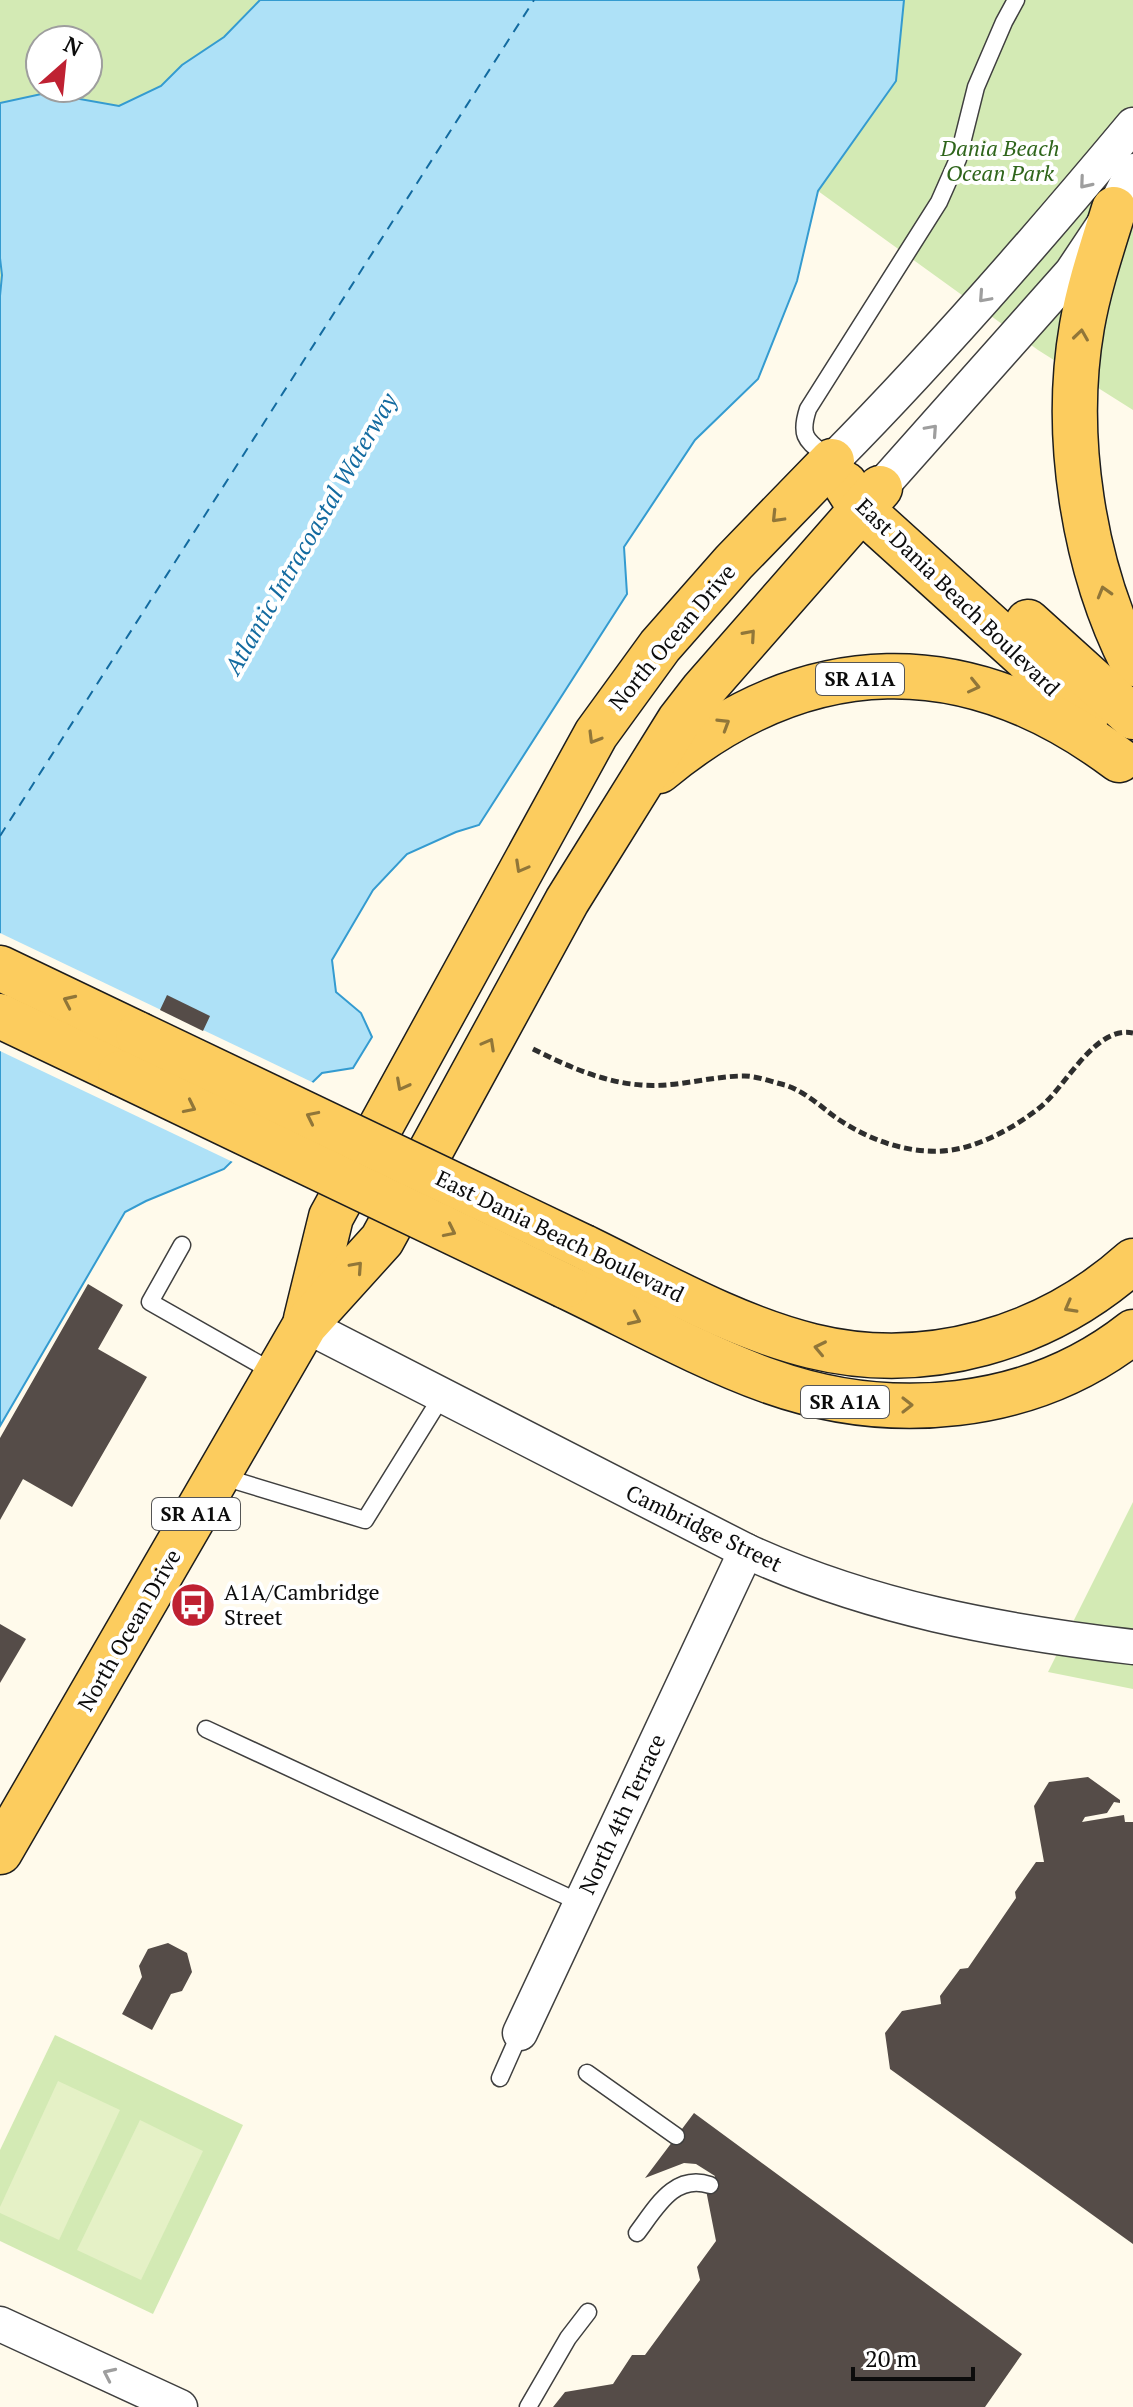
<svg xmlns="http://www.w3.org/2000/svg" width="1133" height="2407" font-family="'PT Serif',serif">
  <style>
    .green { fill: #d3eab4; fill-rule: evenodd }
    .pitch { fill: #e5f1c6 }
    .water { fill: #aee1f7; stroke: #349bd0; stroke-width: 2 }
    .pier { fill: #fffaeb }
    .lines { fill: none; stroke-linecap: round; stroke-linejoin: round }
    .ferry { stroke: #136ba0; stroke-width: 2; stroke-dasharray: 10 8; stroke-linecap: butt }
    .building { fill: #554c48 }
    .service-casing { stroke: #3f3f3f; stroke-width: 19 }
    .minor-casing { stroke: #3f3f3f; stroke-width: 37 }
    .primary-casing { stroke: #1d1d1d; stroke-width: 47 }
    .path { stroke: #2e2e2e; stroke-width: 5; stroke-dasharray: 8 4; stroke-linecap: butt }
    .service { stroke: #fff; stroke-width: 16 }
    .minor { stroke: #fff; stroke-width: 34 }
    .primary { stroke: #fccc5e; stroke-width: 44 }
    .primary-bridge-casing { stroke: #1d1d1d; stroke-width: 47; stroke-linecap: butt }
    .primary-bridge { stroke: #fccc5e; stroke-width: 44 }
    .oneway { stroke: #9e9e9e }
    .oneway2 { stroke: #907639 }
    .labels { text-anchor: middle; stroke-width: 8; stroke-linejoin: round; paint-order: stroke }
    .shield { fill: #fff; stroke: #555; stroke-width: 2 }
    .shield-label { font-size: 20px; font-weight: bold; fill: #0c0c0c }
    .park-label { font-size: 22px; font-style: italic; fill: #2f651b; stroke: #fff }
    .street-label { font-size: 22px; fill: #0c0c0c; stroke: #fff }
    .poi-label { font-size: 22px; fill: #0c0c0c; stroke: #fff; text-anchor: start }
    .water-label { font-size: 24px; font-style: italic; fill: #136ba0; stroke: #fff }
  </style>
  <rect width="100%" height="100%" fill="#fffaeb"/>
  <g class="green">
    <path d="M0,0h267l-267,521zM40,40h48v48h-48z"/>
    <polygon points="904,0 1133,0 1133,410 1038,350 818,191 896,81"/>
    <polygon points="1133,1502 1133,1689 1048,1672"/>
    <polygon points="55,2035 243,2125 153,2314 0,2241 0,2150"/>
  </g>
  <g class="pitch">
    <polygon points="58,2081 120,2110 59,2240 0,2213 0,2207"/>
    <polygon points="140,2120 203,2151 141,2280 77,2250"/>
  </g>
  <polygon class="water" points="260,0 904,0 896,81 818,191 797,281 758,379 695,440 624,547 627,594 479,825 456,832 407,854 373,890 332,960 336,992 361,1013 372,1037 353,1068 322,1073 224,1169 146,1201 125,1212 0,1426 0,296 2,275 0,258 0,103 46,93 119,106 161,86 182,65 224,37"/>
  <polygon class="pier" points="0,933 316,1084 235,1163 0,1051"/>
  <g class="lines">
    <polyline class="ferry" points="0,836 534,0"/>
  </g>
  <g class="building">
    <polygon points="167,995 210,1016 203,1031 160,1010"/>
    <polygon points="88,1284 123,1305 98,1349 147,1377 72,1507 23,1479 0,1520 0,1438"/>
    <polygon points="0,1624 26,1639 0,1683"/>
    <polygon points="1088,1777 1120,1800 1120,1803 1114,1802 1107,1813 1085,1817 1082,1822 1124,1815 1125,1822 1133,1822 1133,2244 890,2069 885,2033 902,2011 941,2004 940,1996 960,1969 968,1968 1016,1898 1015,1892 1036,1862 1044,1862 1034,1806 1049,1782"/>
    <polygon points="168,1943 187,1953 192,1972 182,1991 171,1994 152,2030 122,2014 142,1977 139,1966 148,1949"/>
    <polygon points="694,2113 1022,2354 985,2407 553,2407 565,2392 613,2384 632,2355 645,2355 700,2280 697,2267 716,2241 706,2190 715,2176 696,2164 684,2163 645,2178"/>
  </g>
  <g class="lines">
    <g class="service-casing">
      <g id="service">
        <path d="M831,460c-22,-19 -33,-20 -23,-51l131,-207 19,-43 18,-72 28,-65 12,-22"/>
        <polyline points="182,1245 150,1302 275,1373"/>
        <polyline points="220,1476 365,1520 442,1396"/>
        <polyline points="206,1729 581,1903"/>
        <polyline points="587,2073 676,2136"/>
        <polyline points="500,2078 520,2033"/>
        <path d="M637,2233c19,-25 37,-60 73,-48"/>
        <polyline points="528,2407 568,2338 588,2312"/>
      </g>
    </g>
    <g class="minor-casing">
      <g id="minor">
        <path d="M832,461c106,-107 205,-221 301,-336"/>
        <polyline points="880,488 1072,272 1114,209 1133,171"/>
        <path d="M305,1325l441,226c125,57 251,80 387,96"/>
        <polyline points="520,2033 746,1551"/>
        <polyline points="0,2324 180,2407"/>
      </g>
    </g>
    <g class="primary-casing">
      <g id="primary">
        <path d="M1114,209c-12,39 -25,77 -32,117 -19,109 1,240 51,338"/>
        <polyline points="845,484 861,509 1027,659 1085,722"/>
        <polyline points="1028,622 1133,717"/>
        <path d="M659,771c148,-123 307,-126 460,-11"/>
        <polyline points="0,968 138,1034"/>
        <polyline points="0,1016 120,1073"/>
        <path d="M584,1247c72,35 150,80 228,99 114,28 234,-7 321,-85"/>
        <path d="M565,1286c65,31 137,71 204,95 121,43 261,32 364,-49"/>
        <polyline points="306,1319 331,1217 596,734 660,646 734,562 832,461"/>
        <polyline points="0,1852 305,1325 382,1240 567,901 679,721 703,690 880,488"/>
      </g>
    </g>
    <path class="path" d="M533,1049c34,17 69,33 108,36 35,3 69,-9 103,-9 13,0 28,6 41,9 18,6 32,18 46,29 36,27 87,45 131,34 27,-7 54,-22 76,-39 27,-20 56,-84 95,-76"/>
    <use href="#service" class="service"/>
    <use href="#minor" class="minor"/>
    <use href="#primary" class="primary"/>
    <g class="primary-bridge-casing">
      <g id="primary-bridge">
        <polyline points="138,1034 584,1247"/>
        <polyline points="120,1073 565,1286"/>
      </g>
    </g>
    <use href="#primary-bridge" class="primary-bridge"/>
  </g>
  <defs><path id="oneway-chevron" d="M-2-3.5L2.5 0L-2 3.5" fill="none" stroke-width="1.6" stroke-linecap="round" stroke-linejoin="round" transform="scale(2)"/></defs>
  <g class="oneway">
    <use href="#oneway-chevron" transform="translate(1085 183) rotate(130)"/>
    <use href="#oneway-chevron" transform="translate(984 297) rotate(132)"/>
    <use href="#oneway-chevron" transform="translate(932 430) rotate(-48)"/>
    <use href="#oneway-chevron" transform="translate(109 2374) rotate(-155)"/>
  </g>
  <g class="oneway2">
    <use href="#oneway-chevron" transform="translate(1081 335) rotate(-82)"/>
    <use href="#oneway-chevron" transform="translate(777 517) rotate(134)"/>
    <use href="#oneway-chevron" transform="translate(1104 592) rotate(-106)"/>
    <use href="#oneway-chevron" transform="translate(750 635) rotate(-49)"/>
    <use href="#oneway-chevron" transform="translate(974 686) rotate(13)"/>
    <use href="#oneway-chevron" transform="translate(724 724) rotate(-32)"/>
    <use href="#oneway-chevron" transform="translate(594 738) rotate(121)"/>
    <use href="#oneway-chevron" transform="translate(521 867) rotate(119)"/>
    <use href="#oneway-chevron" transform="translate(69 1001) rotate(-155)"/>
    <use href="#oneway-chevron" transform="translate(489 1044) rotate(-61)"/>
    <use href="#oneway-chevron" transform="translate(402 1085) rotate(118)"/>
    <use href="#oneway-chevron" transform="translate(190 1107) rotate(26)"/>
    <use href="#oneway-chevron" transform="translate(312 1117) rotate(-154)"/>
    <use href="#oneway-chevron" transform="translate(450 1231) rotate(26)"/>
    <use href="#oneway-chevron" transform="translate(357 1267) rotate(-48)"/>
    <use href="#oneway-chevron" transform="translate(1070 1307) rotate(151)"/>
    <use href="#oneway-chevron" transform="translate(635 1319) rotate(25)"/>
    <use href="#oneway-chevron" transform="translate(820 1348) rotate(-168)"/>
    <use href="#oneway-chevron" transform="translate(907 1405)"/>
  </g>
  <defs>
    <g id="bus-disc" transform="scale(2.3)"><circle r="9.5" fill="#bf2132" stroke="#fff"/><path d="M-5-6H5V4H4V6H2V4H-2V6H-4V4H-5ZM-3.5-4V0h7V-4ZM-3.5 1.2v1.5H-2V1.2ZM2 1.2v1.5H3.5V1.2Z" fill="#fff"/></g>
  </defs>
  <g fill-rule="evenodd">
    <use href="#bus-disc" x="193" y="1605"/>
  </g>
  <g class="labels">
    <g class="shield">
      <rect x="816" y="663" width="88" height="32" rx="6"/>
      <rect x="801" y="1386" width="88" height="32" rx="6"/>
      <rect x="152" y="1498" width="88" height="32" rx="6"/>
    </g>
    <g class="shield-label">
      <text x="860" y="686">SR A1A</text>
      <text x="845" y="1409">SR A1A</text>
      <text x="196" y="1521">SR A1A</text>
    </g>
    <g class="park-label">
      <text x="1000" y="156">Dania Beach<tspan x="1000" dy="25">Ocean Park</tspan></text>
    </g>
    <g class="street-label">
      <text transform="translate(958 597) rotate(44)" y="8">East Dania Beach Boulevard</text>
      <text transform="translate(672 637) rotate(-50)" y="8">North Ocean Drive</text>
      <text transform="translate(560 1236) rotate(26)" y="8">East Dania Beach Boulevard</text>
      <text transform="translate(704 1528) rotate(26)" y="8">Cambridge Street</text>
      <text transform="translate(129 1630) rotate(-60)" y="8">North Ocean Drive</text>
      <text transform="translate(622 1814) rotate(-65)" y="8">North 4th Terrace</text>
    </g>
    <g class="poi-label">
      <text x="224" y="1600">A1A/Cambridge<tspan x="224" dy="25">Street</tspan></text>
    </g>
    <g class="water-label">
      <text transform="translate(311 534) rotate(-60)" y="8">Atlantic Intracoastal Waterway</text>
    </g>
  </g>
  <g transform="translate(64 64) rotate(27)"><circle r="38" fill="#ffffff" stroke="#9e9e9e" stroke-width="2"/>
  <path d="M0-6L14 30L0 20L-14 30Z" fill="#bf2132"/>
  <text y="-12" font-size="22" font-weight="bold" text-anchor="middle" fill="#0c0c0c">N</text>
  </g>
  <path d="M853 2367v12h120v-12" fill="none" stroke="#0c0c0c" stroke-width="4"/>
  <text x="865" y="2367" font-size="24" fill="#0c0c0c" stroke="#ffffff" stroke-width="6" paint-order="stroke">20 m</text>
</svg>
